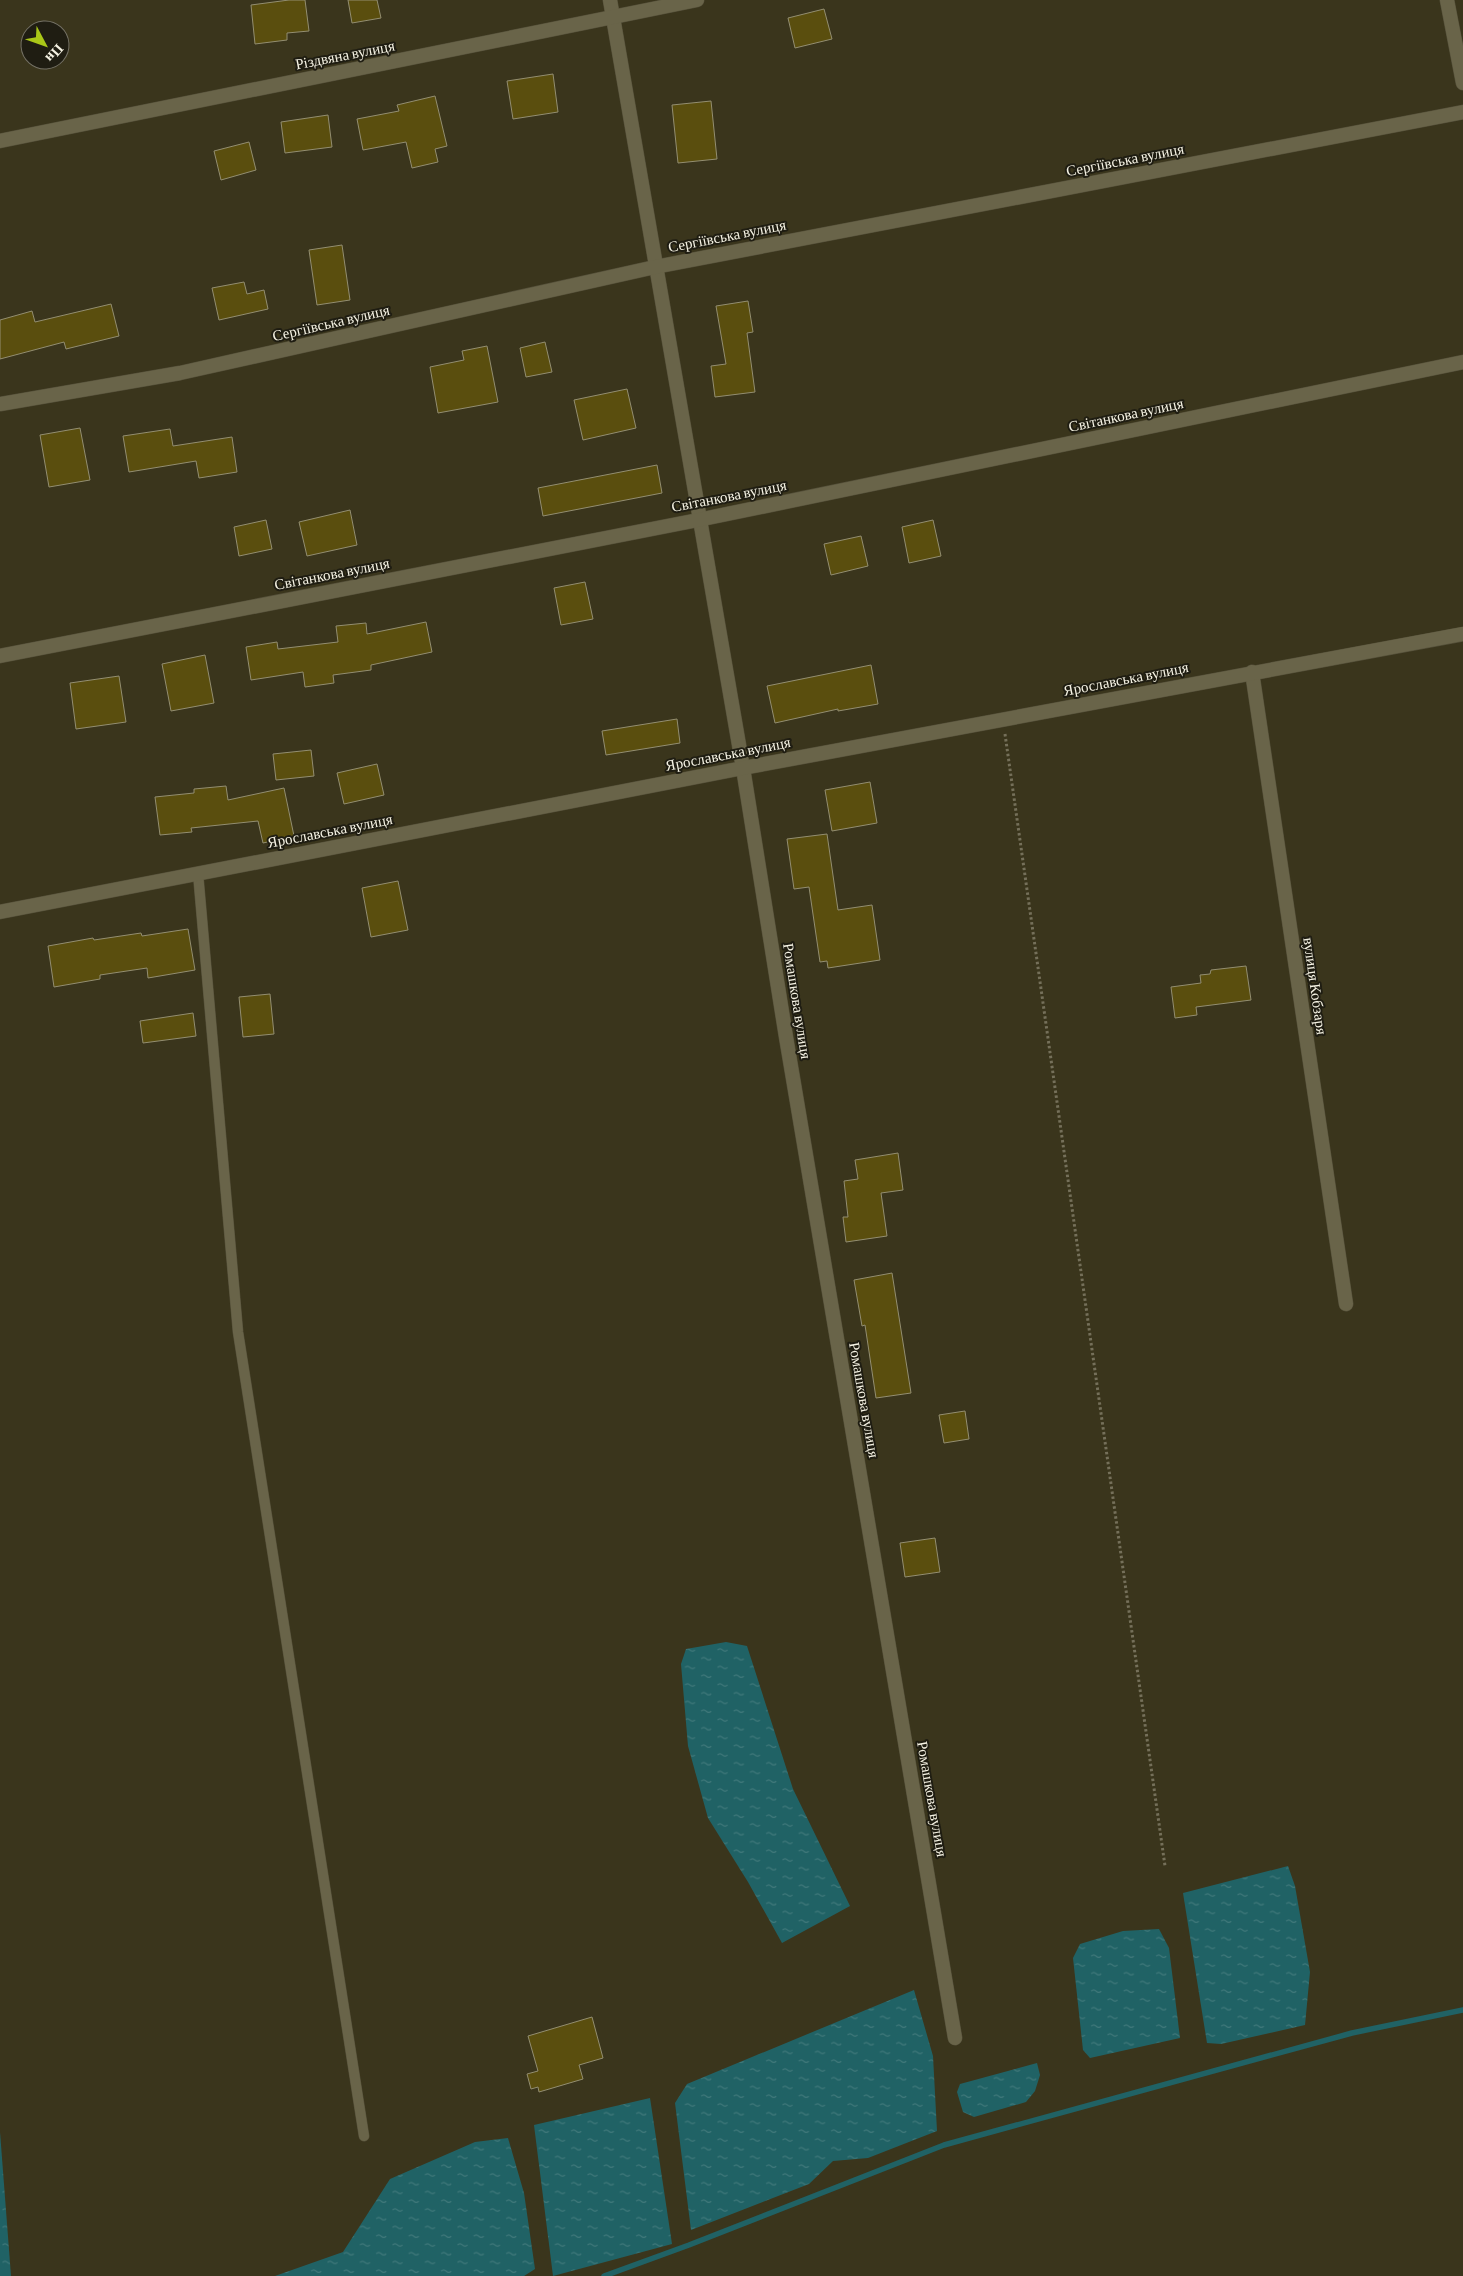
<svg xmlns="http://www.w3.org/2000/svg" width="1463" height="2276" font-family="'Crimson Pro',serif">
  <style>
    .water { fill: url(#water-ripples) }
    .lines { fill: none; stroke-linecap: round; stroke-linejoin: round }
    .stream { stroke: #206265; stroke-width: 5.5 }
    .building { fill: #5a4e0e; stroke: #938e71 }
    .service-casing { stroke: #55503a; stroke-width: 11 }
    .minor-casing { stroke: #55503a; stroke-width: 15 }
    .path { stroke: #75705a; stroke-width: 3; stroke-dasharray: 2.5 2.5; stroke-linecap: butt }
    .service { stroke: #696449; stroke-width: 10 }
    .minor { stroke: #696449; stroke-width: 14 }
    .labels { text-anchor: middle; stroke-width: 4; stroke-linejoin: round; paint-order: stroke }
    .street-label { font-size: 15px; fill: #f5f2e3; stroke: #1f1d12 }
  </style>
  <defs>
    <pattern id="water-ripples" width="26" height="14" patternUnits="userSpaceOnUse" patternTransform="scale(1.25)"><rect width="26" height="14" fill="#206265"/><path d="M2 4q2-2 4 0t4 0M15 11q2-2 4 0t4 0" fill="none" stroke="#41797b"/></pattern>
  </defs>
  <rect width="100%" height="100%" fill="#3a351c"/>
  <g class="water">
    <polygon points="726,1642 747,1646 793,1789 850,1906 782,1943 748,1882 708,1818 688,1746 681,1664 686,1649"/>
    <polygon points="1288,1866 1295,1886 1310,1972 1305,2025 1221,2044 1207,2043 1183,1893"/>
    <polygon points="1159,1929 1169,1948 1180,2038 1090,2058 1083,2050 1073,1958 1080,1944 1123,1931"/>
    <polygon points="914,1990 933,2056 937,2131 868,2158 833,2161 809,2184 691,2230 675,2103 687,2084"/>
    <polygon points="1037,2063 1040,2075 1035,2091 1026,2102 974,2117 963,2112 957,2092 960,2084"/>
    <polygon points="650,2098 672,2244 553,2276 534,2125"/>
    <polygon points="0,2132 11,2276 0,2276"/>
    <polygon points="508,2138 524,2193 535,2269 524,2276 275,2276 343,2252 390,2179 475,2142"/>
  </g>
  <g class="lines">
    <polyline class="stream" points="604,2276 689,2245 944,2145 1352,2033 1463,2010"/>
  </g>
  <g class="building">
    <polygon points="289,0 305,0 309,31 287,33 287,40 255,44 251,5"/>
    <polygon points="348,0 377,0 381,18 352,23"/>
    <polygon points="824,9 832,39 795,48 788,18"/>
    <polygon points="553,74 558,112 513,119 507,81"/>
    <polygon points="435,96 447,146 435,149 438,162 412,168 406,142 363,150 357,119 399,111 397,105"/>
    <polygon points="711,101 717,159 678,163 672,105"/>
    <polygon points="328,115 332,147 285,153 281,122"/>
    <polygon points="249,142 256,170 221,180 214,151"/>
    <polygon points="342,245 350,300 317,305 309,250"/>
    <polygon points="244,282 247,294 264,290 268,309 219,320 212,288"/>
    <polygon points="748,301 753,332 747,333 755,392 715,397 711,366 726,364 716,306"/>
    <polygon points="111,304 119,336 66,349 64,342 0,359 0,320 32,311 35,322"/>
    <polygon points="545,342 552,372 526,377 520,348"/>
    <polygon points="487,346 498,402 438,413 430,367 464,360 462,351"/>
    <polygon points="627,389 636,428 583,440 574,400"/>
    <polygon points="80,428 90,480 49,487 40,435"/>
    <polygon points="170,429 173,446 232,437 237,472 199,478 196,461 129,472 123,436"/>
    <polygon points="657,465 662,493 543,516 538,488"/>
    <polygon points="350,510 357,545 307,556 299,522"/>
    <polygon points="266,520 272,549 239,556 234,527"/>
    <polygon points="933,520 941,556 909,563 902,527"/>
    <polygon points="861,536 868,566 831,575 824,544"/>
    <polygon points="585,582 593,619 561,625 554,588"/>
    <polygon points="426,622 432,652 371,665 371,670 333,675 334,683 305,687 303,672 251,680 246,647 277,642 278,649 338,642 336,626 366,623 367,634"/>
    <polygon points="205,655 214,703 171,711 162,664"/>
    <polygon points="871,665 878,704 838,711 838,709 775,723 767,686"/>
    <polygon points="119,676 126,722 76,729 70,683"/>
    <polygon points="677,719 680,743 606,755 602,731"/>
    <polygon points="311,750 314,776 276,780 273,754"/>
    <polygon points="377,764 384,795 344,804 337,773"/>
    <polygon points="870,782 877,823 832,831 825,790"/>
    <polygon points="226,786 228,800 284,788 294,836 263,843 258,821 191,828 192,832 160,835 155,797 194,793 194,789"/>
    <polygon points="827,834 838,910 872,905 880,960 828,968 827,961 820,962 809,887 794,889 787,839"/>
    <polygon points="398,881 408,930 371,937 362,888"/>
    <polygon points="188,929 195,970 148,978 147,968 100,975 100,979 54,987 48,946 93,938 94,940 141,933 142,936"/>
    <polygon points="1246,966 1251,1000 1196,1007 1197,1015 1175,1018 1171,987 1201,983 1200,975 1210,974 1211,970"/>
    <polygon points="270,994 274,1034 243,1037 239,997"/>
    <polygon points="193,1013 196,1036 143,1043 140,1021"/>
    <polygon points="898,1153 903,1190 881,1193 887,1236 846,1242 843,1217 848,1217 844,1181 858,1179 855,1160"/>
    <polygon points="892,1273 911,1393 876,1398 865,1325 862,1326 854,1280"/>
    <polygon points="965,1411 969,1439 944,1443 939,1415"/>
    <polygon points="935,1538 940,1572 905,1577 900,1543"/>
    <polygon points="592,2017 603,2058 579,2065 583,2079 539,2092 538,2087 531,2089 527,2074 538,2071 528,2036"/>
  </g>
  <g class="lines">
    <g class="service-casing">
      <polyline id="service" points="198,873 238,1332 364,2136"/>
    </g>
    <g class="minor-casing">
      <g id="minor">
        <polyline points="610,0 743,768 786,1037 955,2038"/>
        <polyline points="1447,0 1463,83"/>
        <polyline points="0,141 697,0"/>
        <polyline points="0,404 180,373 655,267 1463,112"/>
        <polyline points="0,656 698,520 1463,362"/>
        <polyline points="1252,672 1346,1304"/>
        <polyline points="0,912 743,768 1463,634"/>
      </g>
    </g>
    <polyline class="path" points="1005,734 1165,1866"/>
    <use href="#service" class="service"/>
    <use href="#minor" class="minor"/>
  </g>
  <g class="labels">
    <g class="street-label">
      <text transform="translate(345 55) rotate(-11)" y="5">Різдвяна вулиця</text>
      <text transform="translate(1125 160) rotate(-11)" y="5">Сергіївська вулиця</text>
      <text transform="translate(727 236) rotate(-11)" y="5">Сергіївська вулиця</text>
      <text transform="translate(331 323) rotate(-13)" y="5">Сергіївська вулиця</text>
      <text transform="translate(1126 415) rotate(-12)" y="5">Світанкова вулиця</text>
      <text transform="translate(729 496) rotate(-11)" y="5">Світанкова вулиця</text>
      <text transform="translate(332 574) rotate(-11)" y="5">Світанкова вулиця</text>
      <text transform="translate(1126 679) rotate(-11)" y="5">Ярославська вулиця</text>
      <text transform="translate(728 754) rotate(-11)" y="5">Ярославська вулиця</text>
      <text transform="translate(330 831) rotate(-11)" y="5">Ярославська вулиця</text>
      <text transform="translate(1315 986) rotate(82)" y="5">вулиця Кобзаря</text>
      <text transform="translate(797 1001) rotate(81)" y="5">Ромашкова вулиця</text>
      <text transform="translate(864 1400) rotate(80)" y="5">Ромашкова вулиця</text>
      <text transform="translate(932 1799) rotate(80)" y="5">Ромашкова вулиця</text>
    </g>
  </g>
  <g transform="translate(45 45) rotate(131)"><circle r="24" fill="#1f1d12" stroke="#757266"/>
  <path d="M0-4L9 19L0 12L-9 19Z" fill="#aac718"/>
  <text y="-8" font-size="14" font-weight="bold" text-anchor="middle" fill="#f5f2e3">Пн</text>
  </g>
</svg>
